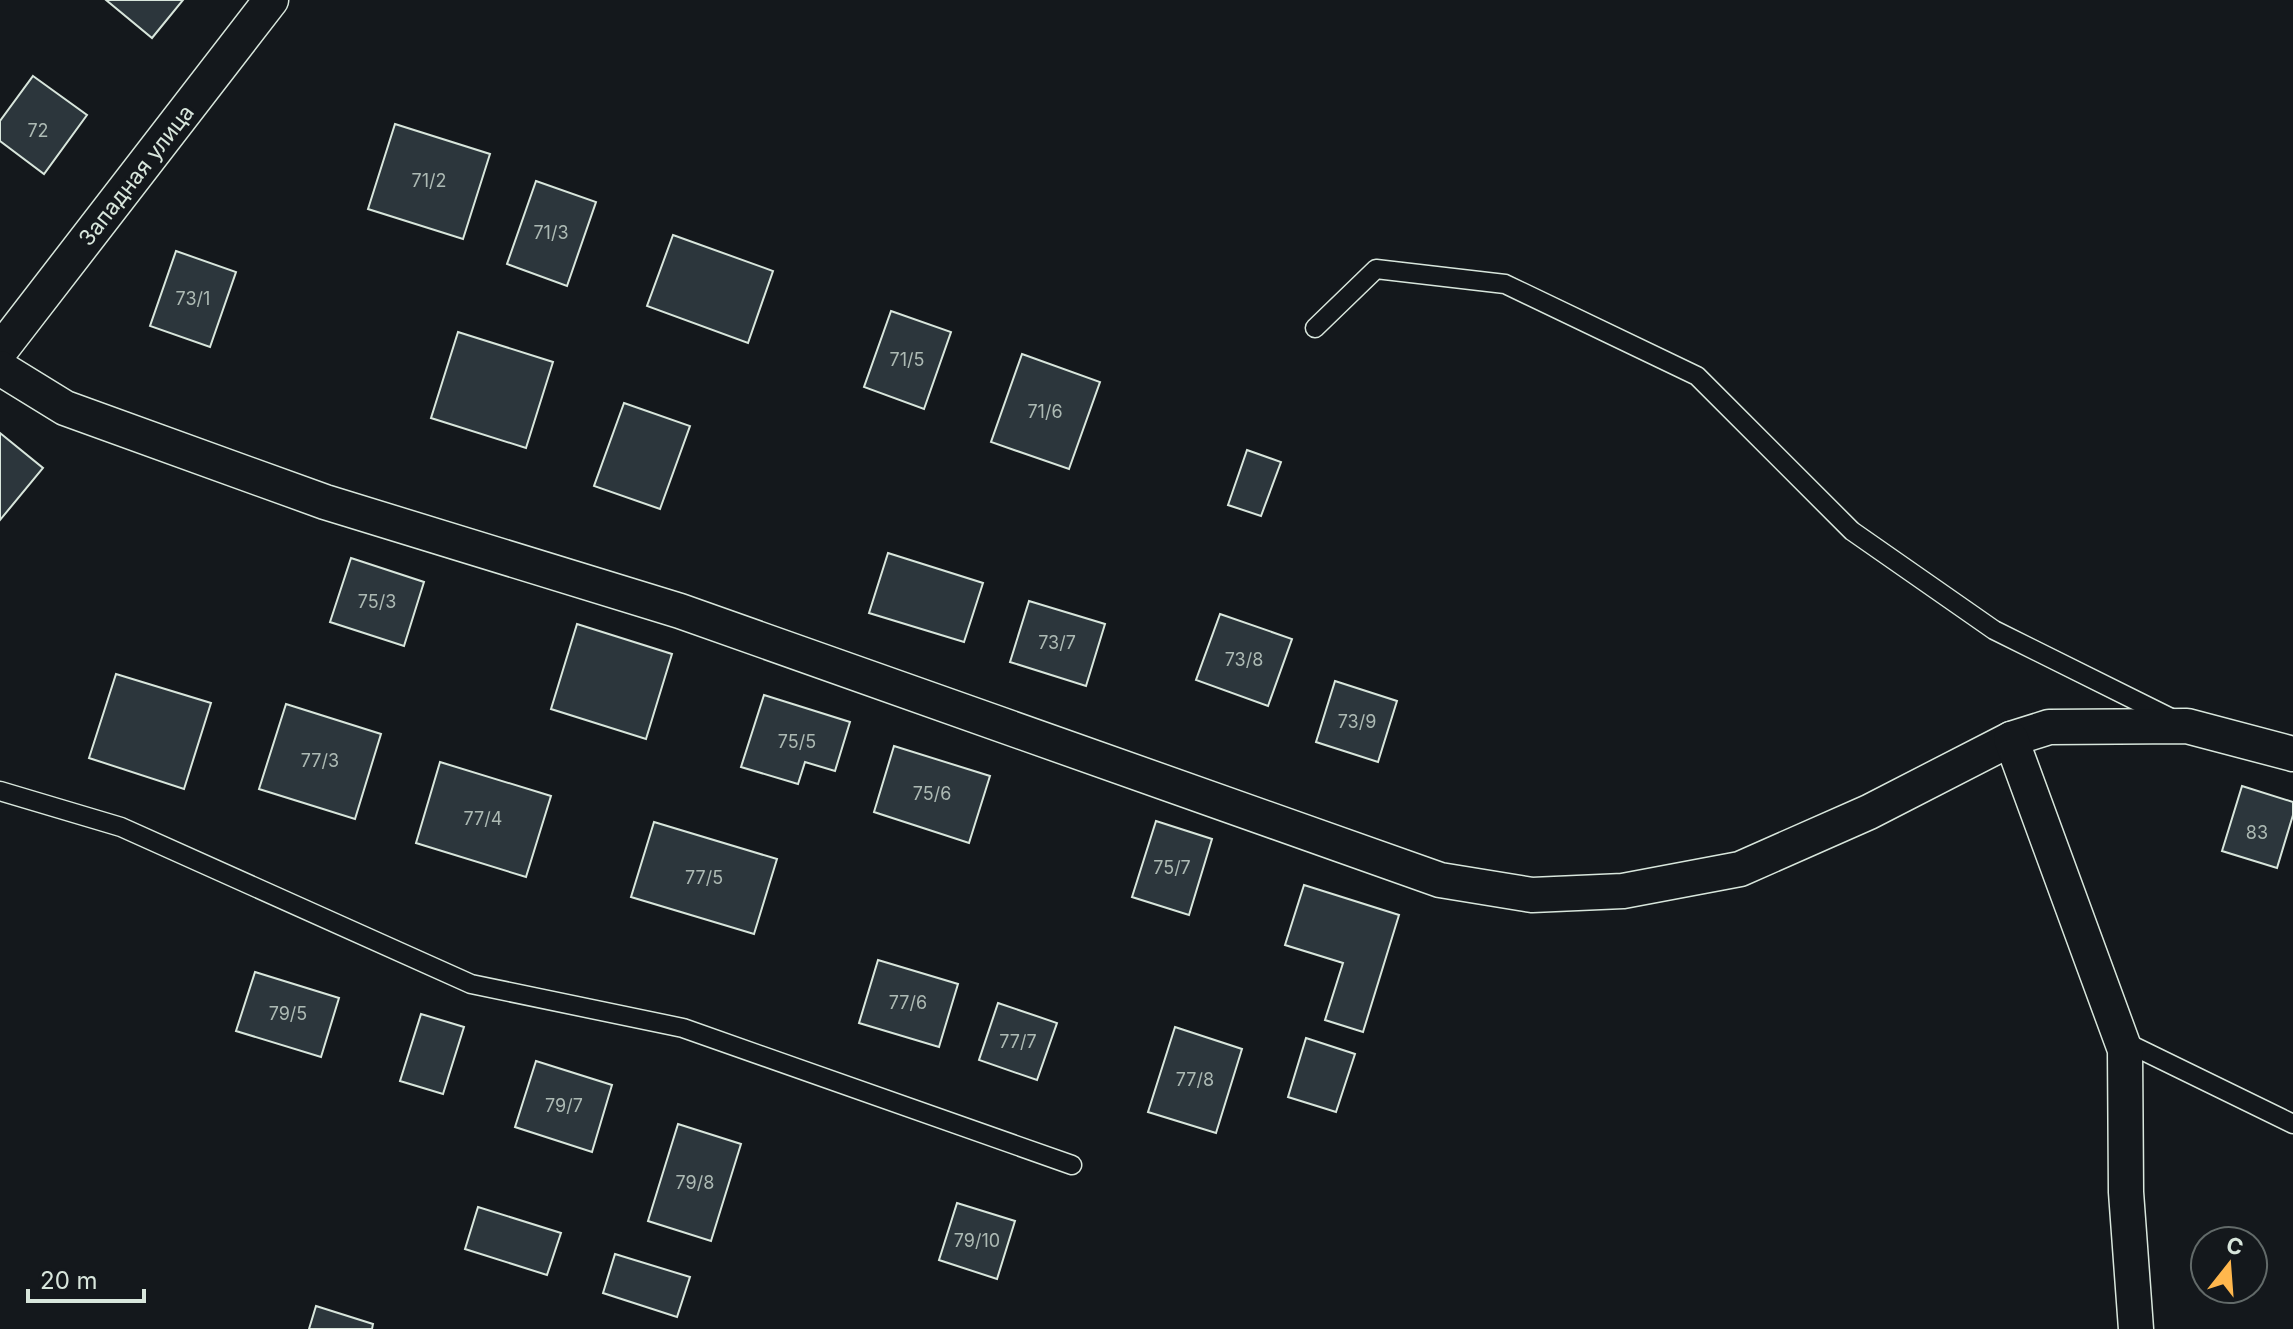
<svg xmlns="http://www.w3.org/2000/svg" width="2293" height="1329" font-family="Inter,sans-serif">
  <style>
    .building { fill: #2c363c; stroke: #d8e6dc; stroke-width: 2 }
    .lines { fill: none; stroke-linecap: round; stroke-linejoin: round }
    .service-casing { stroke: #d8e6dc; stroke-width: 21 }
    .minor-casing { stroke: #d8e6dc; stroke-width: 37 }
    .service { stroke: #14181c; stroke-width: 18 }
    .minor { stroke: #14181c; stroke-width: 34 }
    .labels { text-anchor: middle; stroke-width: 6; stroke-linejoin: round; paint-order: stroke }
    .number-label { font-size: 18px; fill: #adbab4 }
    .street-label { font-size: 22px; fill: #d8e6dc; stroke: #14181c }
  </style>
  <rect width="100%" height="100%" fill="#14181c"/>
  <g class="building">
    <polygon points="106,0 183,0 152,38"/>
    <polygon points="33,76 87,115 44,174 0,141 0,121"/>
    <polygon points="395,124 490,154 463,239 368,209"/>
    <polygon points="536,181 596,202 567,286 507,264"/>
    <polygon points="673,235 773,271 748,343 647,306"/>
    <polygon points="176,251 236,272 210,347 150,326"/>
    <polygon points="891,311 951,332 924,409 864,387"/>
    <polygon points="458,332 553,362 526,448 431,418"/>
    <polygon points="1022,354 1100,382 1069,469 991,442"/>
    <polygon points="624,403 690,426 660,509 594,486"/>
    <polygon points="0,433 43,468 0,520"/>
    <polygon points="1247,450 1281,462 1261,516 1228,505"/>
    <polygon points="888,553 983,583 964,642 869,613"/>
    <polygon points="351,558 424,582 404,646 330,622"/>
    <polygon points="1029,601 1105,624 1086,686 1010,662"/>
    <polygon points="1220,614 1292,639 1268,706 1196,680"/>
    <polygon points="577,624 672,654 646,739 551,709"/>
    <polygon points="116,674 211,703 184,789 89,758"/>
    <polygon points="1335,681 1397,701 1378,762 1316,742"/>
    <polygon points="764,695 850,722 835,771 805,762 798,784 741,767"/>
    <polygon points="286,704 381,734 355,819 259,789"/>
    <polygon points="894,746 990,776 969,843 874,812"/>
    <polygon points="440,762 551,796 526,877 416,843"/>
    <polygon points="2242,786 2293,802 2293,815 2277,868 2222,851"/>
    <polygon points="1156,821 1212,839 1189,915 1132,897"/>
    <polygon points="654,822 777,859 754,934 631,897"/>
    <polygon points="1304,885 1399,915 1363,1032 1325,1020 1343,963 1285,945"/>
    <polygon points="878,960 958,984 939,1047 859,1023"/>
    <polygon points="255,972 339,998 321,1057 236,1031"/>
    <polygon points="998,1003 1057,1023 1037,1080 979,1060"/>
    <polygon points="421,1014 464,1027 443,1094 400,1081"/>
    <polygon points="1175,1027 1242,1049 1216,1133 1148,1112"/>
    <polygon points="1306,1038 1355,1054 1336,1112 1288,1097"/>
    <polygon points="536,1061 612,1085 592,1152 515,1127"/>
    <polygon points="678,1124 741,1144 711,1241 648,1221"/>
    <polygon points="957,1203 1015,1221 997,1279 939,1260"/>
    <polygon points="478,1207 561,1233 547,1275 465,1249"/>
    <polygon points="615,1254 690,1277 677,1317 603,1293"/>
    <polygon points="316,1306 373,1324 372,1329 309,1329"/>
  </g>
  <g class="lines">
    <g class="service-casing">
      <g id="service">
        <polyline points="1315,328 1376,269 1505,284 1697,376 1852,531 1994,630 2173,719"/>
        <polyline points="0,791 121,827 471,984 683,1028 1072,1165"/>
        <polyline points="2123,1041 2293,1124"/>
      </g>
    </g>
    <g class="minor-casing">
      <g id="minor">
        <polyline points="0,351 271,0"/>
        <polyline points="0,368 65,408 325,502 680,611 1440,880 1532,895 1623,891 1740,869 1869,812 2011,739 2049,727 2187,726 2293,754"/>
        <polyline points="2011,739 2125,1050 2126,1192 2136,1329"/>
      </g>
    </g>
    <use href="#service" class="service"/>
    <use href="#minor" class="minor"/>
  </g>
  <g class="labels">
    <g class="number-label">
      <text x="38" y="137">72</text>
      <text x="429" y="187">71/2</text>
      <text x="551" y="239">71/3</text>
      <text x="193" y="305">73/1</text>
      <text x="907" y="366">71/5</text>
      <text x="1045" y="418">71/6</text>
      <text x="377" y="608">75/3</text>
      <text x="1057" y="649">73/7</text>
      <text x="1244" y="666">73/8</text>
      <text x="1357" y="728">73/9</text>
      <text x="797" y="748">75/5</text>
      <text x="320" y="767">77/3</text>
      <text x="932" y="800">75/6</text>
      <text x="483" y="825">77/4</text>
      <text x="2257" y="839">83</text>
      <text x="1172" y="874">75/7</text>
      <text x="704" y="884">77/5</text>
      <text x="908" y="1009">77/6</text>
      <text x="288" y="1020">79/5</text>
      <text x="1018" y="1048">77/7</text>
      <text x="1195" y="1086">77/8</text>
      <text x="564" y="1112">79/7</text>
      <text x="695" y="1189">79/8</text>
      <text x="977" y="1247">79/10</text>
    </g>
    <g class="street-label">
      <text transform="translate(136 175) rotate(-52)" y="8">Западная улица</text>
    </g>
  </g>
  <g transform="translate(2229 1265) rotate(17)"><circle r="38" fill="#14181c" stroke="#626a69" stroke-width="2"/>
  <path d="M0-6L14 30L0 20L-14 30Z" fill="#ffb74d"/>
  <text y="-12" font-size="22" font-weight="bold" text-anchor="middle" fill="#d8e6dc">С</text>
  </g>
  <path d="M28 1289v12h116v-12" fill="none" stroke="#d8e6dc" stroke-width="4"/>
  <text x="40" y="1289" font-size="24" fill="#d8e6dc" stroke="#14181c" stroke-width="6" paint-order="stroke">20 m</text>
</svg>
